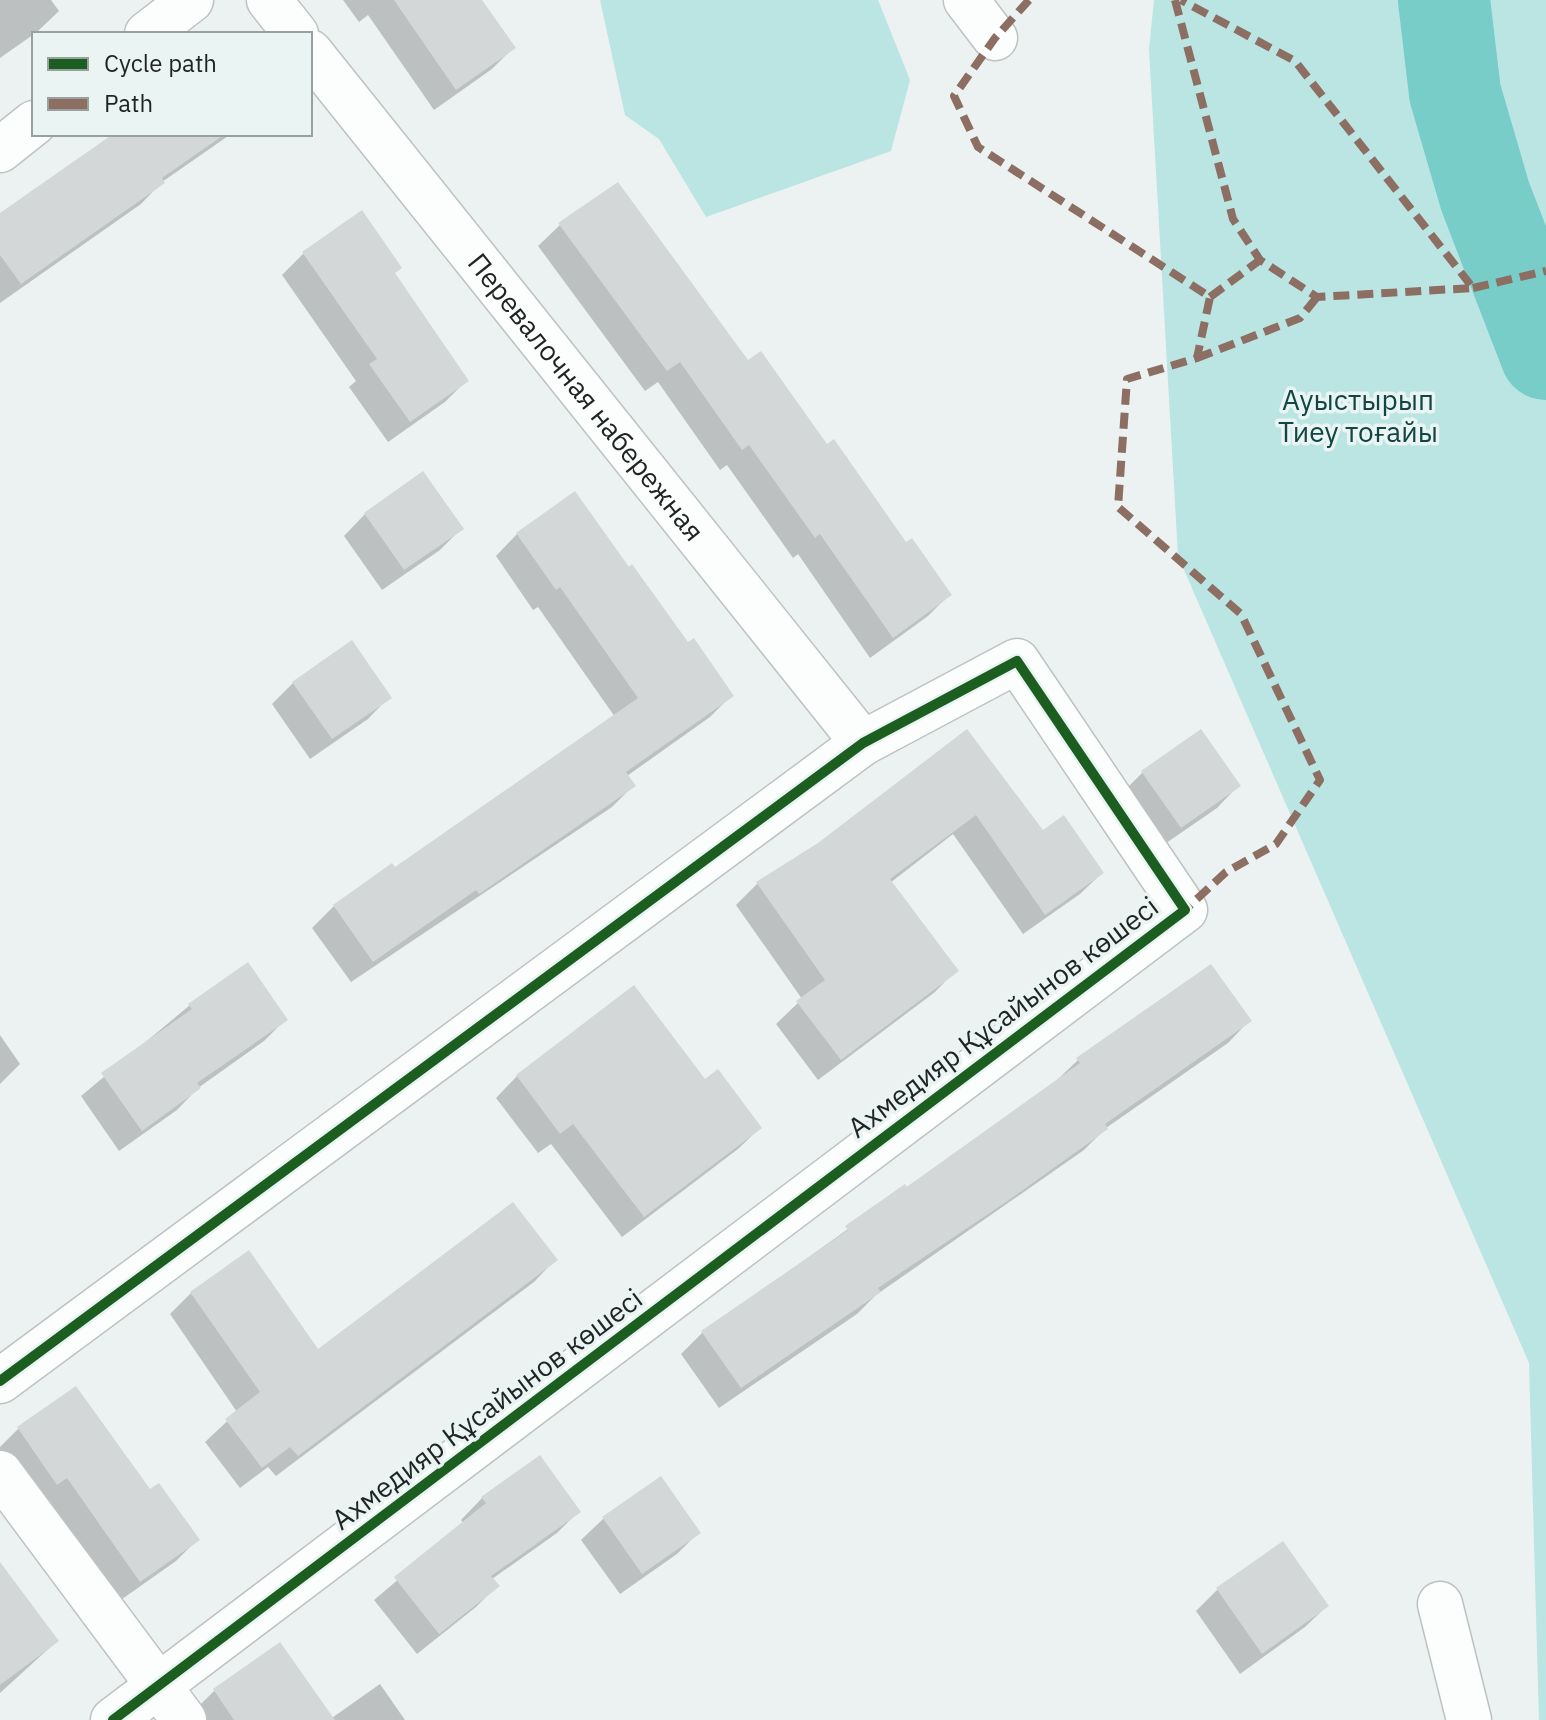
<svg xmlns="http://www.w3.org/2000/svg" width="1546" height="1720" font-family="'IBM Plex Sans',sans-serif">
  <style>
    .green { fill: #bae5e3 }
    .shadow { fill: #0003 }
    .lines { fill: none; stroke-linecap: round; stroke-linejoin: round }
    .river { stroke: #78cdc9; stroke-width: 92 }
    .building { fill: #d4d7d7 }
    .minor-casing { stroke: #bec3c2; stroke-width: 47 }
    .minor { stroke: #fcfdfd; stroke-width: 44 }
    .quiet { stroke: #8d6e63; stroke-width: 8; stroke-dasharray: 16 8; stroke-linecap: butt }
    .cycleway-casing { stroke: #e9f4f3; stroke-width: 15 }
    .cycleway { stroke: #1b5e20; stroke-width: 10 }
    .labels { text-anchor: middle; stroke-width: 7; stroke-linejoin: round; paint-order: stroke }
    .street-label { font-size: 28px; fill: #1f2323; stroke: #e9f4f3 }
    .park-label { font-size: 28px; fill: #114644; stroke: #e9f4f3 }
  </style>
  <rect width="100%" height="100%" fill="#ecf1f1"/>
  <g class="green">
    <polygon points="600,0 878,0 910,80 891,151 706,217 659,139 625,115"/>
    <polygon points="1154,0 1546,0 1546,1720 1539,1720 1529,1363 1178,556 1149,49"/>
  </g>
  <g class="shadow">
    <polygon points="0,0 51,0 59,11 37,32 0,58"/>
    <polygon points="343,0 480,0 513,48 492,69 434,110 368,15 359,22"/>
    <polygon points="117,134 231,134 162,182 141,204 0,303 0,215"/>
    <polygon points="560,225 747,363 949,595 928,616 870,658 798,554 793,558 727,465 720,470 658,382 645,391 538,246"/>
    <polygon points="304,253 393,274 467,380 445,402 388,442 349,387 356,381 282,275"/>
    <polygon points="574,494 687,645 731,696 710,717 627,776 634,785 612,807 351,982 312,928 334,906 391,866 394,870 615,717 538,607 533,610 496,556 517,534"/>
    <polygon points="365,514 461,529 440,550 382,590 344,536"/>
    <polygon points="293,683 389,697 368,719 310,759 272,704"/>
    <polygon points="966,732 1043,833 1102,873 1080,894 1023,934 953,834 890,883 956,970 935,992 818,1080 776,1024 802,999 736,905 757,884 819,844"/>
    <polygon points="1142,773 1238,786 1217,808 1159,848 1121,794"/>
    <polygon points="190,1005 286,1019 264,1041 198,1088 177,1110 119,1151 81,1096"/>
    <polygon points="1249,1021 1228,1043 1106,1128 1084,1150 876,1295 857,1314 719,1408 681,1354 702,1333 1056,1081 1078,1060"/>
    <polygon points="0,1035 20,1064 0,1084"/>
    <polygon points="517,1076 705,1081 760,1128 738,1149 622,1237 551,1144 538,1153 496,1098"/>
    <polygon points="555,1260 534,1282 276,1476 268,1467 240,1488 205,1442 237,1412 170,1314 191,1293 317,1351"/>
    <polygon points="76,1388 149,1492 197,1540 176,1561 118,1602 0,1455 0,1447 18,1429"/>
    <polygon points="660,1479 699,1532 677,1554 620,1594 581,1540 603,1519"/>
    <polygon points="482,1498 578,1512 557,1533 492,1579 497,1586 476,1607 417,1654 374,1600 464,1524 461,1520"/>
    <polygon points="1283,1543 1327,1606 1305,1627 1240,1674 1196,1611 1217,1590"/>
    <polygon points="0,1565 57,1641 0,1693"/>
    <polygon points="280,1644 311,1720 198,1720 193,1712 214,1691"/>
    <polygon points="380,1684 405,1720 329,1720"/>
  </g>
  <g class="lines">
    <polyline class="river" points="1444,0 1455,93 1485,196 1546,354"/>
  </g>
  <g class="building">
    <polygon points="394,0 482,0 516,48 456,90"/>
    <polygon points="113,134 225,134 162,178 165,183 21,284 0,255 0,213"/>
    <polygon points="618,182 748,360 761,351 827,444 834,439 906,542 912,538 952,595 893,638 820,534 815,538 749,445 742,450 680,362 667,371 558,223"/>
    <polygon points="362,210 402,268 395,273 469,381 410,422 369,364 377,359 302,252"/>
    <polygon points="423,471 464,529 404,570 364,513"/>
    <polygon points="575,491 629,567 632,564 688,642 694,638 734,696 626,772 636,786 479,894 476,890 373,962 333,905 392,863 395,867 638,698 560,587 556,590 516,533"/>
    <polygon points="352,640 392,698 332,739 292,682"/>
    <polygon points="967,729 1043,830 1064,815 1104,873 1045,915 976,815 890,879 959,971 841,1060 796,1001 825,980 756,882 818,843"/>
    <polygon points="1201,729 1241,786 1181,828 1141,771"/>
    <polygon points="248,962 288,1020 197,1083 201,1088 142,1131 101,1073 192,1009 188,1004"/>
    <polygon points="1211,964 1252,1021 1105,1124 1108,1129 1009,1200 878,1288 881,1292 741,1388 701,1331 848,1230 845,1226 905,1184 907,1187 1080,1063 1076,1058"/>
    <polygon points="634,985 705,1079 718,1069 762,1128 644,1217 573,1124 560,1134 516,1075"/>
    <polygon points="513,1202 558,1260 298,1456 290,1447 262,1468 225,1419 260,1392 190,1292 249,1250 318,1349"/>
    <polygon points="76,1386 150,1489 159,1483 200,1540 140,1582 67,1478 57,1485 17,1427"/>
    <polygon points="540,1455 581,1512 491,1576 500,1586 439,1634 394,1577 486,1503 481,1497"/>
    <polygon points="661,1476 701,1533 642,1574 602,1517"/>
    <polygon points="1283,1541 1329,1606 1262,1654 1216,1588"/>
    <polygon points="0,1562 59,1641 0,1685"/>
    <polygon points="280,1642 335,1720 234,1720 213,1689"/>
  </g>
  <g class="lines">
    <g class="minor-casing">
      <g id="minor">
        <polyline points="269,0 296,34"/>
        <polyline points="966,0 995,38"/>
        <polyline points="147,34 191,0"/>
        <path id="s1" d="M310,52l553,691"/>
        <polyline points="0,150 34,123"/>
        <polyline points="0,1381 863,743 1017,661 1185,910 113,1720"/>
        <polyline points="0,1473 184,1720"/>
        <polyline points="1440,1604 1469,1720"/>
      </g>
    </g>
    <use href="#minor" class="minor"/>
    <g class="quiet">
      <polyline points="1029,0 995,38 954,96 978,147 1210,297 1197,358 1127,379 1118,507 1241,614 1320,780 1276,844 1226,872 1185,910"/>
      <polyline points="1175,0 1233,219 1260,260 1317,297 1473,288 1295,61 1181,0"/>
      <polyline points="1473,288 1546,271"/>
      <polyline points="1210,297 1260,260"/>
      <polyline points="1197,358 1300,318 1317,297"/>
    </g>
    <g class="cycleway-casing">
      <polyline id="cycleway" points="0,1381 863,743 1017,661 1185,910 113,1720"/>
    </g>
    <use href="#cycleway" class="cycleway"/>
  </g>
  <g class="labels">
    <g class="street-label">
      <text dy="10" stroke="none"><textPath href="#s1" startOffset="442">Перевалочная набережная</textPath></text>
      <text transform="translate(1003 1017) rotate(-37)" y="10">Ахмедияр Құсайынов көшесі</text>
      <text transform="translate(487 1409) rotate(-37)" y="10">Ахмедияр Құсайынов көшесі</text>
    </g>
    <g class="park-label">
      <text x="1358" y="410">Ауыстырып<tspan x="1358" dy="32">Тиеу тоғайы</tspan></text>
    </g>
  </g>
  <rect x="32" y="32" width="280" height="104" fill="#e9f4f3" stroke="#98a0a0" stroke-width="2"/>
  <rect x="48" y="58" width="40" height="12" fill="#1b5e20" stroke="#98a0a0" stroke-width="2"/>
  <text x="104" y="72" font-size="24" fill="#1f2323">Cycle path</text>
  <rect x="48" y="98" width="40" height="12" fill="#8d6e63" stroke="#98a0a0" stroke-width="2"/>
  <text x="104" y="112" font-size="24" fill="#1f2323">Path</text>
</svg>
